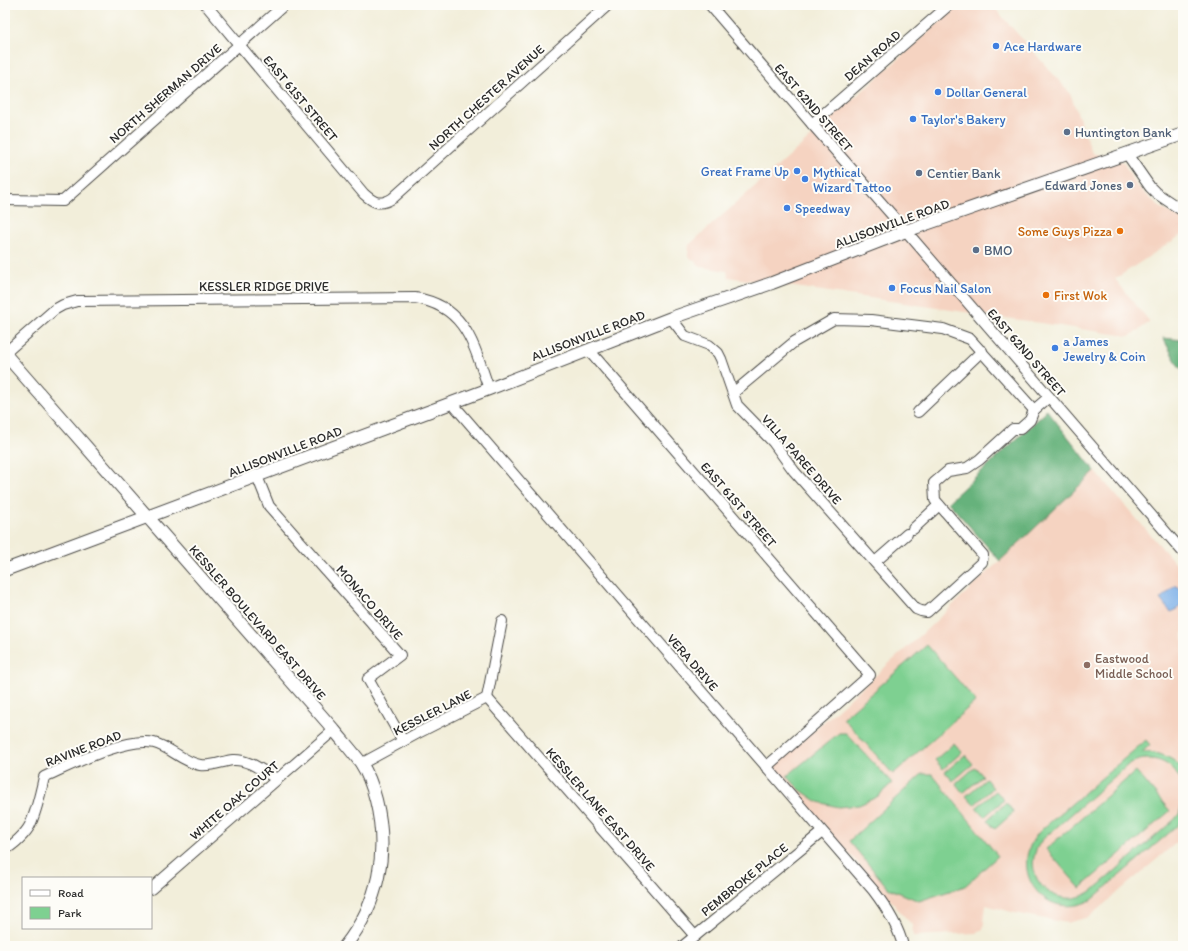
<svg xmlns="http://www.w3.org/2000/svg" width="1188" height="951" font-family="Itim,sans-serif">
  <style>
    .built { fill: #f5d3c1 }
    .green { fill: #7ed091; stroke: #547e5e }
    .forest { fill: #66b27b; stroke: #486e53 }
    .water { fill: #7aafe8; stroke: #526d8a }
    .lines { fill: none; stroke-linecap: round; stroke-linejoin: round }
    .minor-casing { stroke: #494845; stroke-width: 12 }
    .major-casing { stroke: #494845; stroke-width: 14 }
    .minor { stroke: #fff; stroke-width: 10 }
    .major { stroke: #fff; stroke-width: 12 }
    .shop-dot { fill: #3f7fe0; stroke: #fdfcf7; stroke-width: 1.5 }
    .service-dot { fill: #5c6f8a; stroke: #fdfcf7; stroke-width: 1.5 }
    .food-dot { fill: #e8710a; stroke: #fdfcf7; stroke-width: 1.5 }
    .education-dot { fill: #8d6e63; stroke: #fdfcf7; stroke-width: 1.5 }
    .labels { text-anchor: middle; stroke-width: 4; stroke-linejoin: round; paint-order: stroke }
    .shop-label { font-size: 13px; fill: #366cbe; stroke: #fdfcf7; text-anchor: start }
    .street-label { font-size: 13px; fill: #2b2b2b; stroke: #fdfcf7 }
    .service-label { font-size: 13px; fill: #4e5e75; stroke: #fdfcf7; text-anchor: start }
    .food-label { font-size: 13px; fill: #c56008; stroke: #fdfcf7; text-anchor: end }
    .education-label { font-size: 13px; fill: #785e54; stroke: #fdfcf7; text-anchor: start }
  </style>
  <rect width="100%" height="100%" fill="#fdfcf7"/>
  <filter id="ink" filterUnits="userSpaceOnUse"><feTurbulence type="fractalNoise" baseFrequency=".025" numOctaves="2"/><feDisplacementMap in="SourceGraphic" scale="8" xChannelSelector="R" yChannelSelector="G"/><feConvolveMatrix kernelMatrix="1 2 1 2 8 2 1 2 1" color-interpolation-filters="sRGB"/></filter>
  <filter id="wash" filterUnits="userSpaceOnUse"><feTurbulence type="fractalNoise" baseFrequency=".012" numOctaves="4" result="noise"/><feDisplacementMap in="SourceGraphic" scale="16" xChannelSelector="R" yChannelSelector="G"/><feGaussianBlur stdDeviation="0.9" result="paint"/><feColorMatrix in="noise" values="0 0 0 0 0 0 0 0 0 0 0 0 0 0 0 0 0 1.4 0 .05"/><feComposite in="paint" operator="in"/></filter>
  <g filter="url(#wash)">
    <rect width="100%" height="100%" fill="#f2eeda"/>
    <g class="built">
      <polygon points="959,5 992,5 1070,93 1092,153 1123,162 1136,185 1161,208 1183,220 1183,234 1115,279 1150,322 1133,334 1128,336 728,277 727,271 702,267 688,256 689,245"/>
      <polygon points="1095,471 1183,572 1183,837 1089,917 1067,923 1019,914 986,905 983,930 976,933 913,936 912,925 773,767 921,635"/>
    </g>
    <g class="green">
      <polygon points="927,645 976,701 893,774 843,718"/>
      <polygon points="839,733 846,733 892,783 877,797 859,805 838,807 818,802 799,789 787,776"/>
      <path d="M1146,740l4,5 -8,7c13,0 26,3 36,12 2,2 4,5 5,8 1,4 0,11 0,16 -7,-26 -31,-36 -54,-24l-87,76c-27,35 15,76 51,50l82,-71 4,-5 4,-12v17l-7,8 -85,73c-47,24 -87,-32 -50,-70z"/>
      <polygon points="954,743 962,752 943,769 935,760"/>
      <polygon points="965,755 973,764 953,781 945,772"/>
      <polygon points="975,767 983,776 963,793 956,784"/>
      <polygon points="1136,771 1170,811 1080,888 1046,849"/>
      <polygon points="922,774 932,774 998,856 965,886 919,901 888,888 849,841"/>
      <polygon points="986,779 993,788 974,805 966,796"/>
      <polygon points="996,791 1004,800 984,817 976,808"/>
      <polygon points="1006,803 1014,812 995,829 987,820"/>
    </g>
    <g class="forest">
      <polygon points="1163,338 1183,340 1183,371 1178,365"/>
      <polygon points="1046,409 1095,471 1000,561 948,502 1045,413"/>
    </g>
    <polygon class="water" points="1175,586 1177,586 1183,591 1183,603 1176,610 1171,612 1167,608 1160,599"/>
  </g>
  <g filter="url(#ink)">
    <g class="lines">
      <g class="minor-casing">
        <g id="minor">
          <path d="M206,5l158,189c10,9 16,12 29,4l215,-193"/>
          <polyline points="710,5 812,124 906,231 1183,552"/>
          <polyline points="812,124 949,5"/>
          <polyline points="1127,154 1150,187 1156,193 1183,211"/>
          <polyline points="5,200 63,201 284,5"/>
          <polyline points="671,318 685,336 709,345 718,353 721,359 737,405 773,442 794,471 916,609 921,611 927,612 982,562 983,555 935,500 934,483 948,471 967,468 979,460 1013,429 1020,429 1030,420 1034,410 1049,397"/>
          <polyline points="589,350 870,675 766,767"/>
          <path d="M5,353l49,-43 9,-5 14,-4 338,-3c52,8 59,49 74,91"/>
          <polyline points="733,393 794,342 834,319 871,320 943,329 970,339 1034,410"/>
          <path d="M452,403l421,487c13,17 25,35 30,56"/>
          <polyline points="918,412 982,351"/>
          <polyline points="257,476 269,506 400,655 368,679 403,741"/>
          <polyline points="913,529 939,505"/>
          <polyline points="875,562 907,534"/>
          <polyline points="487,698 695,936"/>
          <polyline points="487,698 502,621"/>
          <polyline points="361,764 418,733 487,698"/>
          <path d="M5,849c8,-3 21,-16 25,-24 6,-13 11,-34 14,-48 25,-11 83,-41 110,-34 16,4 29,19 46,22 11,2 23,-4 33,-5 16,-1 31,12 44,19"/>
          <polyline points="151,889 334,730"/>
          <polyline points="683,946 822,832"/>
        </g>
      </g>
      <g class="major-casing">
        <g id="major">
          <path d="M5,354l329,376c9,11 19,22 27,33 7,11 12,25 15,37 13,52 3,103 -31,146"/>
          <polyline points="5,570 489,389 671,318 772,283 906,231 1183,134"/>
        </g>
      </g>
      <use href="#minor" class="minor"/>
      <use href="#major" class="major"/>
    </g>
  </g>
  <g class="shop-dot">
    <circle cx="996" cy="46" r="4"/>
    <circle cx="938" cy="92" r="4"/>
    <circle cx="913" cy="119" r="4"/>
    <circle cx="797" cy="171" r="4"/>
    <circle cx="805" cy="179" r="4"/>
    <circle cx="787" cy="208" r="4"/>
    <circle cx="892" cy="288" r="4"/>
    <circle cx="1055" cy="348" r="4"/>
  </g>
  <g class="service-dot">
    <circle cx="1067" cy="132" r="4"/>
    <circle cx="919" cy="173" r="4"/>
    <circle cx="1130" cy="185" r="4"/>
    <circle cx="976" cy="250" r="4"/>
  </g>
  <g class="food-dot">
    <circle cx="1120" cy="231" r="4"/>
    <circle cx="1046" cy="295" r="4"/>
  </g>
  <circle class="education-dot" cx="1087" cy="665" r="4"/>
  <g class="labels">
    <g class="shop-label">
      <text x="1004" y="51">Ace Hardware</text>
      <text x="946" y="97">Dollar General</text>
      <text x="921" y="124">Taylor's Bakery</text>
      <text x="789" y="176" text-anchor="end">Great Frame Up</text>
      <text x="813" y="177">Mythical<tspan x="813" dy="15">Wizard Tattoo</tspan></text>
      <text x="795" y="213">Speedway</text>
      <text x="900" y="293">Focus Nail Salon</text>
      <text x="1063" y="346">a James<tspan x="1063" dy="15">Jewelry &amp; Coin</tspan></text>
    </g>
    <g class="street-label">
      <text transform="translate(872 55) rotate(-41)" y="5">DEAN ROAD</text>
      <text transform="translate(165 93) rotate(-41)" y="5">NORTH SHERMAN DRIVE</text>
      <text transform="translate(486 97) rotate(-42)" y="5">NORTH CHESTER AVENUE</text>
      <text transform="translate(301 98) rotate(50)" y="5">EAST 61ST STREET</text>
      <text transform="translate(814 107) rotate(49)" y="5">EAST 62ND STREET</text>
      <text transform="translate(892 223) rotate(-20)" y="5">ALLISONVILLE ROAD</text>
      <text x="264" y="291">KESSLER RIDGE DRIVE</text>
      <text transform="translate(588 335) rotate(-21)" y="5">ALLISONVILLE ROAD</text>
      <text transform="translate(1027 352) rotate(49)" y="5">EAST 62ND STREET</text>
      <text transform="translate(285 451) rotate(-21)" y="5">ALLISONVILLE ROAD</text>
      <text transform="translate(802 459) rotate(49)" y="5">VILLA PAREE DRIVE</text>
      <text transform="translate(739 504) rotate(49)" y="5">EAST 61ST STREET</text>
      <text transform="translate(370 602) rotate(49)" y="5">MONACO DRIVE</text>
      <text transform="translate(258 622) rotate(49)" y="5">KESSLER BOULEVARD EAST DRIVE</text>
      <text transform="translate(693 662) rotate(49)" y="5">VERA DRIVE</text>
      <text transform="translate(432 712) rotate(-27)" y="5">KESSLER LANE</text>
      <text transform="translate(83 748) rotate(-21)" y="5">RAVINE ROAD</text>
      <text transform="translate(234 800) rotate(-41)" y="5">WHITE OAK COURT</text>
      <text transform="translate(601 809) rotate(49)" y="5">KESSLER LANE EAST DRIVE</text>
      <text transform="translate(744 879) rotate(-39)" y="5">PEMBROKE PLACE</text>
    </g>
    <g class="service-label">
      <text x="1075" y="137">Huntington Bank</text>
      <text x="927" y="178">Centier Bank</text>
      <text x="1122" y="190" text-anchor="end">Edward Jones</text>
      <text x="984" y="255">BMO</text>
    </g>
    <g class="food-label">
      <text x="1112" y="236">Some Guys Pizza</text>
      <text x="1054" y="300" text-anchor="start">First Wok</text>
    </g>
    <g class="education-label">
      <text x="1095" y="663">Eastwood<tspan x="1095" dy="15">Middle School</tspan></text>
    </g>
  </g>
  <rect width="1188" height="951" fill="none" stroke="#fdfcf7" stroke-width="20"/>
  <rect x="22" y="877" width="130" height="52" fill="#fdfcf7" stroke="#a9a8a5"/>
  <rect x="30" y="890" width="20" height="6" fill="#ffffff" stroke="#a9a8a5"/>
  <text x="58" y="897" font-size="12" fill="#2b2b2b">Road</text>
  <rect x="30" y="907" width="20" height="12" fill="#7ed091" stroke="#a9a8a5"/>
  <text x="58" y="917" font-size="12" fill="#2b2b2b">Park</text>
</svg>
